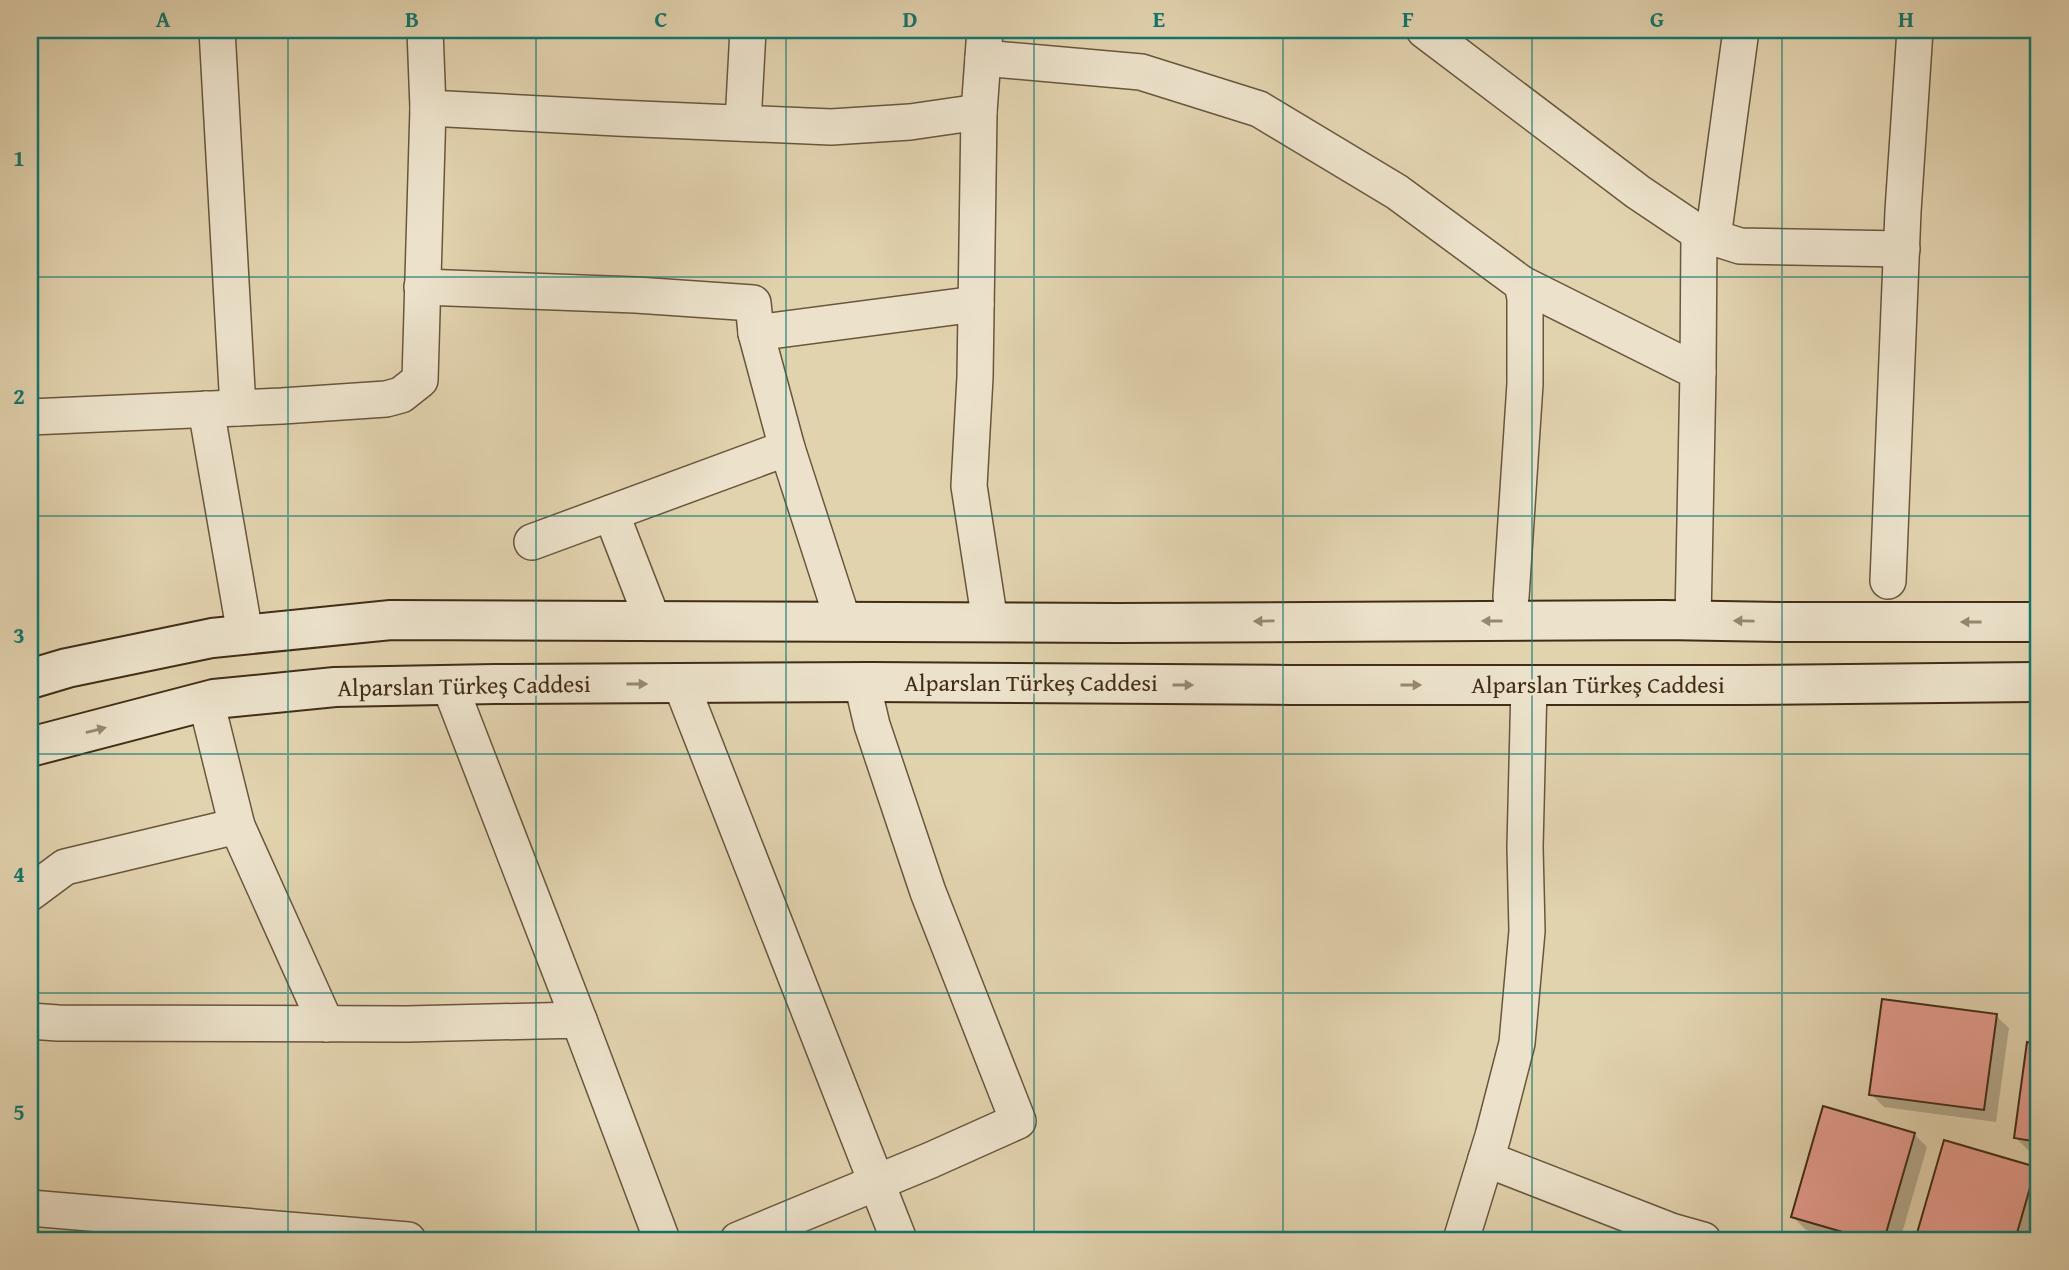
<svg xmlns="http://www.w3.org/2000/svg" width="2069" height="1270" font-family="'Gentium Book Plus',serif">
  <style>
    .shadow { fill: #0003 }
    .building { fill: #e49b8d; stroke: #412d16; stroke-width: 2 }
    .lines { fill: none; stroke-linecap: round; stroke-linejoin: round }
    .street-casing { stroke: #69563c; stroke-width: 38 }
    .secondary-casing { stroke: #412d16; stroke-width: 42 }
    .street { stroke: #ece2cb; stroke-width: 35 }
    .secondary { stroke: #ece2cb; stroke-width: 38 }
    .oneway { fill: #968870 }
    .grid { fill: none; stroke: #0f766e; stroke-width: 2; stroke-opacity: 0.55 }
    .labels { text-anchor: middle; stroke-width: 5; stroke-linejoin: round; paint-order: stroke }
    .street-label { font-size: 24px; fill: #412d16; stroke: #ece2cb }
    .neatline { fill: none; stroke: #0f766e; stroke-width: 2.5 }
    .grid-label { font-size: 23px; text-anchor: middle; font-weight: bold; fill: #0f766e }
  </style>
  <rect width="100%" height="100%" fill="#e2d3af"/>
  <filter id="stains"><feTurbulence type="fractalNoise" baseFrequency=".00286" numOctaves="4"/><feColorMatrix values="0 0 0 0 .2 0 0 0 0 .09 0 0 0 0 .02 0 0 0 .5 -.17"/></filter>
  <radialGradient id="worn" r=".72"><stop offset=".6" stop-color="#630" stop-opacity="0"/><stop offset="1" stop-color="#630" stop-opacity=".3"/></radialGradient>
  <g class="shadow">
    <polygon points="1996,1016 2009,1028 1996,1122 1884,1107 1871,1094"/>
    <polygon points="2028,1044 2039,1046 2039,1152 2028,1150 2016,1138"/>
    <polygon points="1914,1134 1927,1147 1900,1240 1842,1240 1806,1230 1793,1217"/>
    <polygon points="1945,1142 2035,1168 2039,1172 2039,1212 2031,1240 1917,1240"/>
  </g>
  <g class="building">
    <polygon points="1882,999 1997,1014 1984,1110 1869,1095"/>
    <polygon points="2027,1042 2039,1044 2039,1142 2014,1138"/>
    <polygon points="1823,1106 1915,1133 1884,1240 1870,1240 1791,1217"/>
    <polygon points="1944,1140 2036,1167 2015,1240 1915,1240"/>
  </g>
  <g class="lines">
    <g class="street-casing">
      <g id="street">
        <polyline points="217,30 238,408"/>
        <polyline points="425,30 428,108 617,118 831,127 910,122 979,112"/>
        <polyline points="985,30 979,112 975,377 969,486 990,622"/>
        <polyline points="1424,30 1638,192 1699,233 1740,246 1902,249"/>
        <polyline points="983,58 1141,72 1259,109 1397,192 1522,284 1525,298 1525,384 1511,597"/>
        <polyline points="743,123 748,30"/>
        <polyline points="1713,238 1741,30"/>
        <polyline points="1522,284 1698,372 1693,620"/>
        <polyline points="422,287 636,295 753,303 756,333 787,448 843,621"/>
        <polyline points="756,333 976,304"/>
        <polyline points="1698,372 1699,233"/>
        <polyline points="206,409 245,634"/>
        <polyline points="30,417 282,406 386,399 401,395 420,380 428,108"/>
        <polyline points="611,513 653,621"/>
        <polyline points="532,542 787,448"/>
        <polyline points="1888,581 1903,211 1915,30"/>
        <polyline points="449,684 579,1020"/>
        <polyline points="681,684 899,1240"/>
        <polyline points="206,701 237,826 326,1024"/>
        <polyline points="30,893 65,867 237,826"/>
        <polyline points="30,1021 58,1023 407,1024 579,1020 662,1240"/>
        <polyline points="1486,1159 1671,1231 1703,1240"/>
        <polyline points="30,1208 408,1240"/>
        <polyline points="738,1240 931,1160 1018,1121 928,892 872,725 862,683"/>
        <polyline points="1461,1240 1493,1136 1517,1043 1527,931 1525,847 1529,685"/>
      </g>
    </g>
    <g class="secondary-casing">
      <g id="secondary">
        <polyline points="30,679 67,668 212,638 391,620 1118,623 1664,620 1781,622 2039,622"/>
        <polyline points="30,747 214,699 335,687 495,684 871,682 1292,685 1744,685 2039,682"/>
      </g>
    </g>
    <use href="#street" class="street"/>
    <use href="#secondary" class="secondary"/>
  </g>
  <defs><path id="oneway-solid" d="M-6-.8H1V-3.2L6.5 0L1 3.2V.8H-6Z" transform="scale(1.75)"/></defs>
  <g class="oneway">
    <use href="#oneway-solid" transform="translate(1264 621) rotate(179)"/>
    <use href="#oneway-solid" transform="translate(1492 621) rotate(180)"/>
    <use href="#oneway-solid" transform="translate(1744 621) rotate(-179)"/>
    <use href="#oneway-solid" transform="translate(1971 622) rotate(180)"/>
    <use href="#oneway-solid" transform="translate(637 684)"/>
    <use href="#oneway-solid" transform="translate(1183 685)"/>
    <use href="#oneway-solid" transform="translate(1411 685)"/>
    <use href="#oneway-solid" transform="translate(96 730) rotate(-14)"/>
  </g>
  <path class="grid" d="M288,30v1210M536,30v1210M786,30v1210M1034,30v1210M1283,30v1210M1532,30v1210M1782,30v1210M30,277h2009M30,516h2009M30,754h2009M30,993h2009"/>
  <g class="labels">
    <g class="street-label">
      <text x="1031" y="691">Alparslan Türkeş Caddesi</text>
      <text x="1598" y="693">Alparslan Türkeş Caddesi</text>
      <text transform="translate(464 686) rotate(-1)" y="8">Alparslan Türkeş Caddesi</text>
    </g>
  </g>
  <rect width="2069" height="1270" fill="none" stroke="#e2d3af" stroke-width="77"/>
  <rect x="38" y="38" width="1992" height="1194" class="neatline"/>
  <g class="grid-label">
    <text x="163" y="27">A</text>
    <text x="412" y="27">B</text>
    <text x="661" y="27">C</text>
    <text x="910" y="27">D</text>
    <text x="1159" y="27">E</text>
    <text x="1408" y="27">F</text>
    <text x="1657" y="27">G</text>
    <text x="1906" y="27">H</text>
    <text x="19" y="166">1</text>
    <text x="19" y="404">2</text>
    <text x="19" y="643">3</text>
    <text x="19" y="882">4</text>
    <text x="19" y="1120">5</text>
  </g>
  <rect width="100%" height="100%" filter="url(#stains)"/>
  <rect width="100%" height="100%" fill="url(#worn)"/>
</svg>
